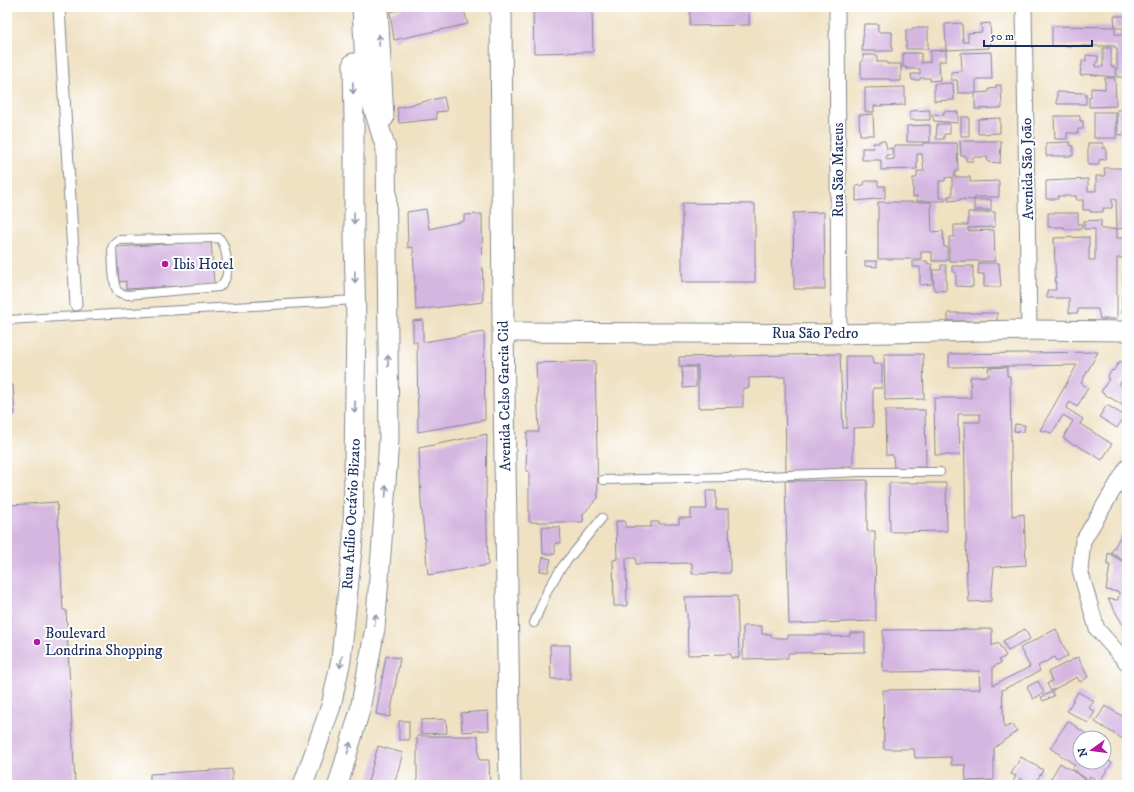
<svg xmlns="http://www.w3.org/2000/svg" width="1134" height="792" font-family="'IM FELL DW Pica',serif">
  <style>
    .building { fill: #d5b6e1; fill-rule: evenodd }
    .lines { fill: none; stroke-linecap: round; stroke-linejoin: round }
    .service-casing { stroke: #858890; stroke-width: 10 }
    .pedestrian-casing { stroke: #858890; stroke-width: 13 }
    .minor-casing { stroke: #858890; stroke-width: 17 }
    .tertiary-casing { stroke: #858890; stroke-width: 21 }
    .secondary-casing { stroke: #858890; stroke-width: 23 }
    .service { stroke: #fff; stroke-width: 8 }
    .pedestrian { stroke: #fff; stroke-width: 11 }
    .minor { stroke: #fff; stroke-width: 15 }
    .tertiary { stroke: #fff; stroke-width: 19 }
    .secondary { stroke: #fff; stroke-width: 21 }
    .oneway { stroke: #8d97ae }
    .poi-dot { fill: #b5179e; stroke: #fff; stroke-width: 1.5 }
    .labels { text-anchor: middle; stroke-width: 4; stroke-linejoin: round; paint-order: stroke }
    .street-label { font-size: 15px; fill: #1b2f5e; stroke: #fff }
    .poi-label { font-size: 15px; fill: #1b2f5e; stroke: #fff; text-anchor: start }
  </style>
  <rect width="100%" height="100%" fill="#fff"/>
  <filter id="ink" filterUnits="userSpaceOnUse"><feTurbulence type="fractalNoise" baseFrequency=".025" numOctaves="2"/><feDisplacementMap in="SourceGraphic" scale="8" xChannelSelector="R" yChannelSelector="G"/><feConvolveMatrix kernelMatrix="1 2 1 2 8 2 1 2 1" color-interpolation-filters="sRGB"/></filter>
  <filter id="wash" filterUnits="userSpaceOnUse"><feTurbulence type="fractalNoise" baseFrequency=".012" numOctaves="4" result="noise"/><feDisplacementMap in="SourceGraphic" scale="16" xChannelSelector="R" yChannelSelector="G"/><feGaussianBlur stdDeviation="0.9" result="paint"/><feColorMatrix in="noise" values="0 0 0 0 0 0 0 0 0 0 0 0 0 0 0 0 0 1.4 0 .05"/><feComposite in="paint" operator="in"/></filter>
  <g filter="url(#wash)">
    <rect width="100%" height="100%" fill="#efe1c2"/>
    <g id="blocks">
      <g class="building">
        <polygon points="413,7 463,7 468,24 394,40 390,12"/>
        <polygon points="533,7 592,7 593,52 534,53"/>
        <polygon points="690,7 749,7 749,25 690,26"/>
        <path d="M1114,16h13l-1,61h-9v-29h-2v-2h-63v-20l63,1zM1115,28h8v7l-8,-1z"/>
        <polygon points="962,23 963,42 968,42 968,33 982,32 981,24 990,23 991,44 989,44 989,48 946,50 945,24"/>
        <polygon points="864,24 878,24 878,32 892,32 892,51 862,51"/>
        <polygon points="913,28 928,28 928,49 906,49 906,30 913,30"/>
        <polygon points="1103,48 1111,48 1111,67 1115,67 1115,77 1085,74 1084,75 1080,75 1081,66 1082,66 1082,61 1086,61 1086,55 1098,56 1098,62 1096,62 1095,67 1103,67"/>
        <polygon points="946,50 946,61 939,61 940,80 930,81 930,78 920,78 920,80 912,80 911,74 920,74 920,69 906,69 907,67 903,67 903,53 921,53 921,63 930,62 930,51"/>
        <polygon points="991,52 992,79 976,79 976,93 989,92 989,89 996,88 996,85 1001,85 1002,108 975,109 975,93 958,93 957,80 951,80 951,72 962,71 961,53"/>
        <polygon points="863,55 877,55 877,62 887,62 887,64 901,64 901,81 891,81 891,79 861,79 861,61 863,61"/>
        <polygon points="1105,78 1115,78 1116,106 1089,107 1089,97 1091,97 1091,88 1105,89"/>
        <polygon points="953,83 954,100 934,101 934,84"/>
        <polygon points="905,87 905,105 874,106 874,112 865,112 865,88"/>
        <polygon points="1057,92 1086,93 1086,104 1057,104"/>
        <polygon points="444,97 447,111 436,112 437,119 399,123 397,108"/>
        <polygon points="930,110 930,120 910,120 910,111"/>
        <polygon points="1117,110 1127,110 1127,134 1118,135"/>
        <polygon points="944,111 958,112 958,123 934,121 932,114 944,115"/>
        <rect x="1094" y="112" width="22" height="26"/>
        <polygon points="873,114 874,135 860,135 859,115"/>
        <polygon points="1054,116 1080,116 1080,121 1083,121 1083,129 1078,129 1078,133 1067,133 1067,139 1055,139"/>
        <rect x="961" y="117" width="8" height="19"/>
        <polygon points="1000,118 1000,133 978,134 978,119"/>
        <polygon points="937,124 950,124 950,134 944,134 944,139 936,139"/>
        <polygon points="930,125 930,142 907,142 907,126"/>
        <polygon points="879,141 885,141 887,149 892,148 892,155 886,155 886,160 894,159 894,145 923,145 923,143 957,143 958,171 956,171 954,177 970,177 970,182 999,181 999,197 975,197 974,200 991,199 991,210 974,210 974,200 960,199 960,200 948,201 948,196 952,196 952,177 945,178 945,181 939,181 939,198 945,198 945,201 917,201 917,196 913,197 913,178 917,178 917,171 924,171 922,154 917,154 917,169 881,170 881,160 862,160 862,148 874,148 873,143 879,143"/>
        <polygon points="960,141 1001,141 1000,163 988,162 987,157 973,157 973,161 966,161 966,156 961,156"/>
        <polygon points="1070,142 1070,145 1073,146 1073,156 1046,156 1046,143"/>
        <polygon points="1088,143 1103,143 1103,148 1106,148 1106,159 1099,160 1099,165 1088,165"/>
        <polygon points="1104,168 1127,168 1127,228 1117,229 1116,199 1112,199 1112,208 1103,208 1103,212 1090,212 1090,210 1083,210 1083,200 1076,200 1076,196 1058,196 1058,199 1046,199 1046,181 1088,179 1088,191 1096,191 1096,176 1105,176"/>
        <polygon points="865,181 878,181 878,186 885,186 885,198 856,201 856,186 864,185"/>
        <polygon points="878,202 931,202 932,232 943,231 944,247 947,247 947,261 932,261 932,252 921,252 921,259 878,259"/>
        <polygon points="682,203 755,204 755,282 682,282"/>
        <polygon points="426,209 429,229 464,221 464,215 482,214 483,302 416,310 413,247 408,248 407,212"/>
        <polygon points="824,212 825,289 794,289 793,213"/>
        <polygon points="968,212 995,212 995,227 968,228 968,231 994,230 995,261 949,261 949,237 954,237 954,225 968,225"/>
        <polygon points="1048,213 1078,213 1078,224 1082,224 1081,229 1065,229 1064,227 1048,227"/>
        <polygon points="1101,220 1101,229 1117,229 1117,238 1127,238 1127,258 1117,258 1117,319 1100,319 1098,309 1078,309 1078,313 1069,313 1069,298 1047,298 1047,290 1056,290 1054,238 1089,237 1089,260 1095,260 1095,229 1084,229 1084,221"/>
        <polygon points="211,241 214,284 126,289 126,281 119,282 116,247"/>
        <polygon points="865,261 877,261 877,267 865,266"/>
        <polygon points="913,261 927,261 928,264 932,264 932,284 920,285 920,267 913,267"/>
        <polygon points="979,263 999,263 1001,287 984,287 984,274 978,274"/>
        <polygon points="941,265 946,265 946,291 934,290 933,270 941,270"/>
        <polygon points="952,266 973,266 973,287 956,286 956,272 952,272"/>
        <rect x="1123" y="273" width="4" height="12"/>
        <rect x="1122" y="295" width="5" height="18"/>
        <rect x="948" y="313" width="49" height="8"/>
        <polygon points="423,320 423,342 484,332 485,420 418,432 417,342 413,342 413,321"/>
        <polygon points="1098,352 1081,383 1088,388 1077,407 1070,402 1066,408 1083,419 1080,424 1112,444 1102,460 1075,444 1074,445 1063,438 1073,421 1063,415 1052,433 1040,430 1077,365 949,367 949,354"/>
        <polygon points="840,354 843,428 847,428 846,356 872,356 873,364 882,364 882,388 873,388 873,427 853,428 853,466 842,466 842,471 786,471 785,377 749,378 749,388 743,388 743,407 698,408 698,366 679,366 679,357"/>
        <polygon points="884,354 923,354 924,399 885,400"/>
        <polygon points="595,361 598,498 583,514 583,522 529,522 529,471 526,471 527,432 539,432 536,363"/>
        <polygon points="1120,361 1125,364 1127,362 1127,378 1124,377 1119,385 1127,389 1127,408 1101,392 1109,379 1107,378 1112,370 1113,371"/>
        <polygon points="682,367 696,367 696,387 683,388"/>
        <polygon points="1007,367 1007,376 1010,376 1012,516 1024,514 1026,565 994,567 992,589 991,589 991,601 969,602 968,589 967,589 964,422 980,422 980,414 958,414 958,427 959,427 960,455 935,455 934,398 971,398 970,377 989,376 988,368"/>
        <polygon points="13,385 15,414 7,417 7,386"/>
        <polygon points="1107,405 1125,416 1117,428 1099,417"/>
        <polygon points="885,410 925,410 926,467 894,468 893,455 886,455"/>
        <polygon points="1015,424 1025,425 1024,432 1014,431"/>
        <polygon points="487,434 486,491 488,565 428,575 421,502 419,448"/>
        <polygon points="7,469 8,469 11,505 57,502 63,610 66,610 75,785 7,785"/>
        <polygon points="867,480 867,531 875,531 876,621 789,624 785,481"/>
        <polygon points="889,483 946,483 947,531 890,532"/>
        <polygon points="706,491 716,491 716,509 729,509 730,573 692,574 692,563 636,564 636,558 626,558 627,606 614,606 613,560 617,559 616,521 625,521 625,527 651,527 651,522 659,522 659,524 679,524 679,518 691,518 691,509 707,509"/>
        <polygon points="542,527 560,527 561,543 555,543 555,554 543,554"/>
        <polygon points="1125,528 1127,529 1127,552 1123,560 1111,553"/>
        <polygon points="1108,553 1127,564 1127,632 1108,599 1118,600 1119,592 1106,590 1110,565 1107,565"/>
        <polygon points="543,557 551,559 548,572 540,571"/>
        <polygon points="737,596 739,658 731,658 731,654 688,655 687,612 686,612 685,597"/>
        <polygon points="743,626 762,626 762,634 771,634 772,638 788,638 788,635 831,635 831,637 850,636 850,633 865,633 865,652 788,653 788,658 743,659"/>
        <polygon points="992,629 992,646 998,643 1006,656 999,660 1001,663 993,667 993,685 1030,667 1020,648 1056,629 1068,656 1057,662 1054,657 1038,666 1040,671 1002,690 1004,728 1013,724 1017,731 994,748 994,780 966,781 965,765 951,765 951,757 915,758 914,749 884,749 883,690 980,689 979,671 883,672 883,630"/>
        <polygon points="1025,629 1030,639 1008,651 1003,641"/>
        <polygon points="550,645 570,645 570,679 551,679"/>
        <polygon points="386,656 400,658 390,717 376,714"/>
        <polygon points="1078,657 1088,677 1080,682 1077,677 1051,691 1047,684 1052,681 1048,672"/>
        <polygon points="1038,681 1044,693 1033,699 1027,687"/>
        <polygon points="1052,692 1054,696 1043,701 1041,697"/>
        <polygon points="1078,692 1094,701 1089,708 1095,712 1088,723 1067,711"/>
        <polygon points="1105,706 1122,716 1127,708 1127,738 1126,741 1095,722"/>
        <polygon points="488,711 489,730 462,732 461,713"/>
        <polygon points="446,719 447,733 421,734 421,720"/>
        <rect x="399" y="721" width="10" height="19"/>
        <polygon points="1068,721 1092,738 1080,738 1080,762 1104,762 1104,758 1112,763 1099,782 1090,776 1088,780 1072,769 1075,765 1050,748"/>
        <polygon points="417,736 478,736 479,760 489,760 490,785 417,785"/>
        <polygon points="378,746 403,753 394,785 367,785"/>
        <polygon points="1104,746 1108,749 1104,755"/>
        <polygon points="1021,757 1043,770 1034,785 1032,785 1020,778 1017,784 1013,782 1016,776 1011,774"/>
        <polygon points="1060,763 1090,782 1088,785 1047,785"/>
        <polygon points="232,769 232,785 150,785 150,774"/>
      </g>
    </g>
  </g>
  <g filter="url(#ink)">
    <use href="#blocks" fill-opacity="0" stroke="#858890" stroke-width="1"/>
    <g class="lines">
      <g class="service-casing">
        <g id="service">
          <path d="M219,238c7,6 9,26 8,35 0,5 -4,11 -8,14l-92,8c-3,-1 -6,-1 -9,-3 -6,-7 -5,-34 -6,-44l2,-5 4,-3z"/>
          <polyline points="7,320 356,300"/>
          <polyline points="603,480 767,476 861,472 940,472"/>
          <polyline points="534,623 548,589 562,567 602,518"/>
        </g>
      </g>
      <g class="pedestrian-casing">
        <polyline id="pedestrian" points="59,7 76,305"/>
      </g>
      <g class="minor-casing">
        <g id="minor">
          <polyline points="837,7 839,334"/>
          <polyline points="1024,7 1029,330"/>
          <polyline points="1127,467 1083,541 1080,570 1097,629 1127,663"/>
        </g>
      </g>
      <g class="tertiary-casing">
        <g id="tertiary">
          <polyline points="378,7 384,118"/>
          <polyline points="503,332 839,334 1029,330 1127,331"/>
          <polyline points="303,785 331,706 341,660 353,539 356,321 354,238 354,121 353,63"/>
          <polyline points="338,785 360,710 375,628 382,541 389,439 386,149 366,84 362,7"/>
        </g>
      </g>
      <g class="secondary-casing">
        <polyline id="secondary" points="501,7 503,332 510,785"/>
      </g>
      <use href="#service" class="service"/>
      <use href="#pedestrian" class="pedestrian"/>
      <use href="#minor" class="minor"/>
      <use href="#tertiary" class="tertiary"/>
      <use href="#secondary" class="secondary"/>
    </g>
    <defs><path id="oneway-shaft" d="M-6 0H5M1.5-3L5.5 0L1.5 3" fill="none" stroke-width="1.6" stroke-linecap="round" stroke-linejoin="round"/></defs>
    <g class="oneway">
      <use href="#oneway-shaft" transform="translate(379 40) rotate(-93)"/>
      <use href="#oneway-shaft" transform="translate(353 88) rotate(88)"/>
      <use href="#oneway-shaft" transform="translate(354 218) rotate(90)"/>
      <use href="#oneway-shaft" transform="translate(355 277) rotate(89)"/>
      <use href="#oneway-shaft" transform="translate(388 361) rotate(-91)"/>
      <use href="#oneway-shaft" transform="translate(355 407) rotate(91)"/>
      <use href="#oneway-shaft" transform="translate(386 491) rotate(-86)"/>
      <use href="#oneway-shaft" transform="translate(375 620) rotate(-85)"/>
      <use href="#oneway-shaft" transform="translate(341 662) rotate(100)"/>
      <use href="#oneway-shaft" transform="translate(349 748) rotate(-74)"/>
    </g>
  </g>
  <g class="poi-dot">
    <circle cx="165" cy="264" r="4"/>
    <circle cx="37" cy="642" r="4"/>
  </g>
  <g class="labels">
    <g class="street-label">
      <text transform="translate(1027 169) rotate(-91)" y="5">Avenida São João</text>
      <text transform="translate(838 170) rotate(-90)" y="5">Rua São Mateus</text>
      <text x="815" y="338">Rua São Pedro</text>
      <text transform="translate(504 396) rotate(-91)" y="5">Avenida Celso Garcia Cid</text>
      <text transform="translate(351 514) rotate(-87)" y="5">Rua Atílio Octávio Bizato</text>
    </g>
    <g class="poi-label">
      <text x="173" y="269">Ibis Hotel</text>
      <text x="45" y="638">Boulevard<tspan x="45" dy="17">Londrina Shopping</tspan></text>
    </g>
  </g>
  <rect width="1134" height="792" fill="none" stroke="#fff" stroke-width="24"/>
  <g transform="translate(1092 750) rotate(256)"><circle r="19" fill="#ffffff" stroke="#a4acbf"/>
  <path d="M0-3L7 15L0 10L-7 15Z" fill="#b5179e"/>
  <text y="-6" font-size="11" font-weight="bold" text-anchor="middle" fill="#1b2f5e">N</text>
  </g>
  <path d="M984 40v6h108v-6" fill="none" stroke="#1b2f5e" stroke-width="2"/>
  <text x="990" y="40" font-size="12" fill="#1b2f5e" stroke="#ffffff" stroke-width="3" paint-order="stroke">50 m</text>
</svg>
